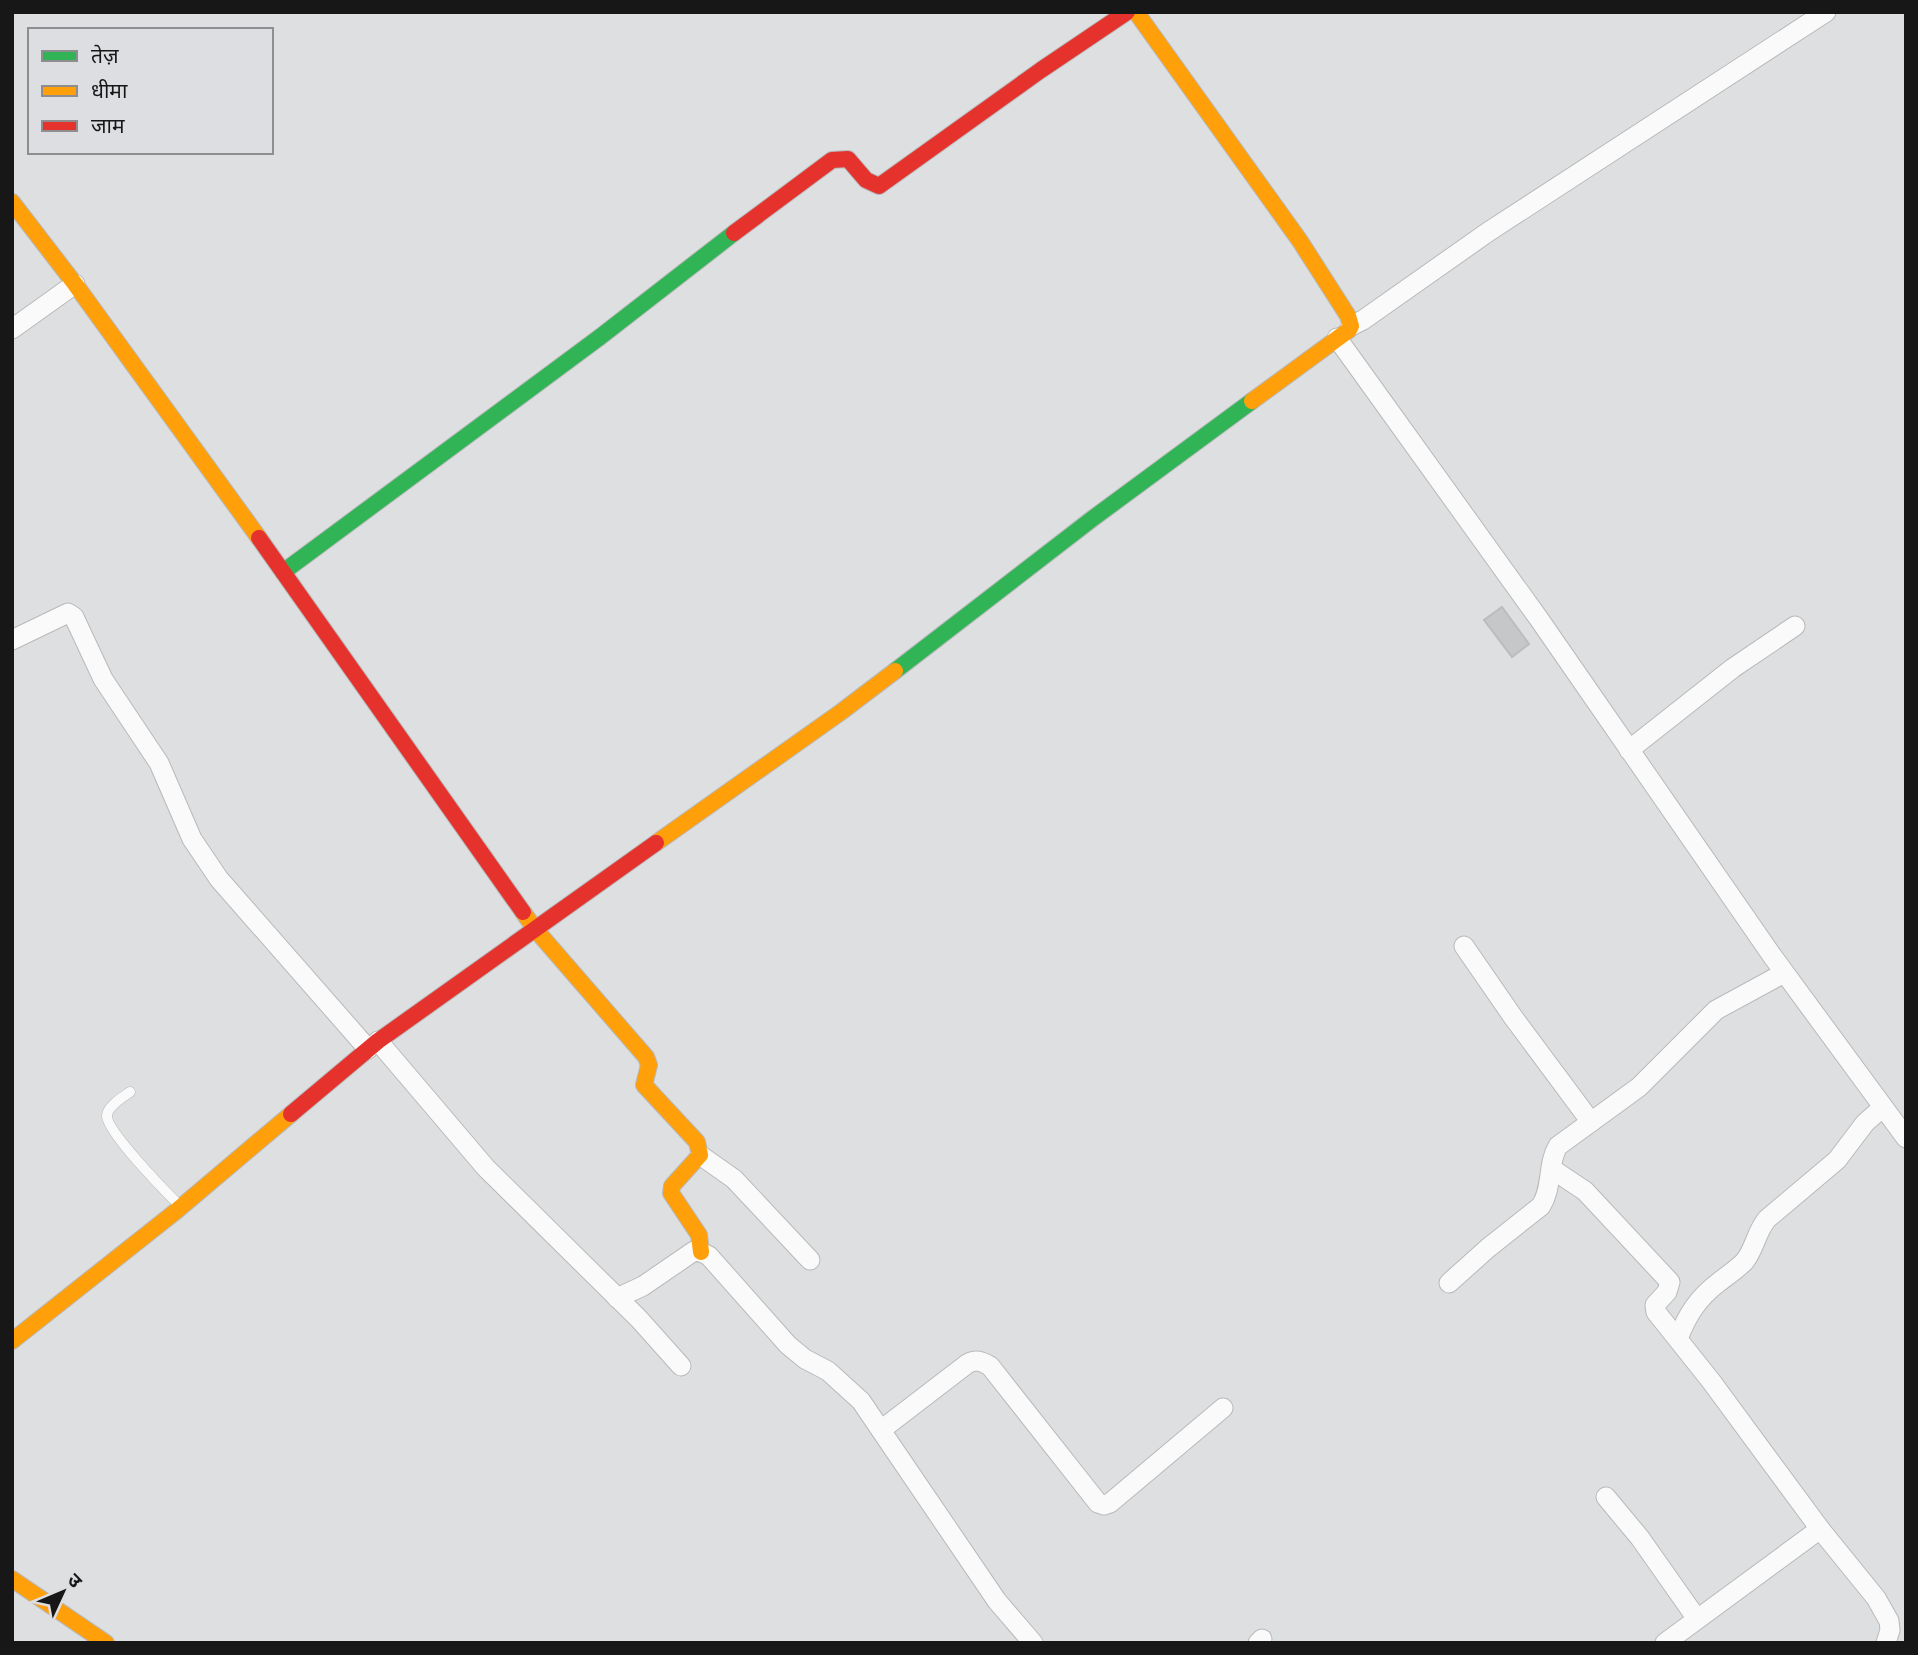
<svg xmlns="http://www.w3.org/2000/svg" width="1918" height="1655" font-family="'Nunito Sans','Noto Sans Devanagari',sans-serif">
  <style>
    .building { fill: #c6c7c8; stroke: #bbbcbd; stroke-width: 2 }
    .lines { fill: none; stroke-linecap: round; stroke-linejoin: round }
    .lane-casing { stroke: #b8b9ba; stroke-width: 11 }
    .street-casing { stroke: #b8b9ba; stroke-width: 21 }
    .fast-casing { stroke: #b8b9ba; stroke-width: 18 }
    .slow-casing { stroke: #b8b9ba; stroke-width: 18 }
    .jam-casing { stroke: #b8b9ba; stroke-width: 18 }
    .lane { stroke: #fafafa; stroke-width: 10 }
    .street { stroke: #fafafa; stroke-width: 19 }
    .fast { stroke: #30b455; stroke-width: 16 }
    .slow { stroke: #ff9f0a; stroke-width: 16 }
    .jam { stroke: #e5322d; stroke-width: 16 }
  </style>
  <rect width="100%" height="100%" fill="#dedfe0"/>
  <polygon class="building" points="1502,607 1529,644 1512,657 1484,620"/>
  <g class="lines">
    <g class="lane-casing">
      <path id="lane" d="M130,1092c-7,5 -22,14 -23,23 -2,15 59,77 72,90"/>
    </g>
    <g class="street-casing">
      <g id="street">
        <polyline points="1351,326 1363,320 1488,232 1826,12"/>
        <polyline points="12,329 75,284"/>
        <polyline points="1337,338 1539,619 1773,957 1906,1138"/>
        <polyline points="12,640 68,613 74,617 103,679 159,763 192,839 219,879 368,1049"/>
        <polyline points="1629,750 1733,668 1795,626"/>
        <polyline points="1464,946 1513,1017 1591,1122"/>
        <polyline points="378,1041 486,1168 639,1319 681,1366"/>
        <polyline points="700,1155 734,1179 810,1260"/>
        <polyline points="1552,1169 1585,1191 1670,1282 1667,1292 1655,1305 1656,1312 1711,1381 1820,1529 1876,1598 1889,1621 1890,1630 1886,1643"/>
        <path d="M1449,1283l39,-35 53,-42c12,-19 6,-42 17,-60l81,-59 77,-77 68,-37"/>
        <polyline points="617,1298 643,1286 694,1251 701,1252 709,1256 788,1345 805,1359 828,1371 861,1401 997,1601 1033,1643"/>
        <path d="M1678,1339c9,-24 20,-41 41,-57 8,-6 18,-13 25,-20 11,-13 12,-30 23,-43l70,-59 28,-37 17,-15"/>
        <path d="M881,1430l86,-66c9,-5 14,-3 23,2l108,137 6,2 6,-2 113,-95"/>
        <polyline points="1606,1497 1640,1538 1697,1619"/>
        <polyline points="1258,1643 1262,1639"/>
        <polyline points="1665,1643 1820,1529"/>
      </g>
    </g>
    <g class="fast-casing">
      <g id="fast">
        <polyline points="283,572 600,337 734,233"/>
        <polyline points="895,671 1092,519 1252,401"/>
      </g>
    </g>
    <g class="slow-casing">
      <g id="slow">
        <polyline points="1136,12 1300,241 1348,316 1351,326 1349,330 1252,401"/>
        <polyline points="12,202 75,284 259,538"/>
        <polyline points="656,843 841,712 895,671"/>
        <polyline points="523,912 535,929 646,1057 649,1065 644,1085 697,1142 700,1155 672,1186 671,1193 699,1235 701,1252"/>
        <polyline points="12,1341 175,1212 291,1114"/>
        <polyline points="12,1579 106,1643"/>
      </g>
    </g>
    <g class="jam-casing">
      <g id="jam">
        <polyline points="734,233 832,160 848,159 866,180 879,186 1041,70 1127,12"/>
        <polyline points="259,538 523,912"/>
        <polyline points="291,1114 378,1041 656,843"/>
      </g>
    </g>
    <use href="#lane" class="lane"/>
    <use href="#street" class="street"/>
    <use href="#fast" class="fast"/>
    <use href="#slow" class="slow"/>
    <use href="#jam" class="jam"/>
  </g>
  <rect width="1918" height="1655" fill="none" stroke="#171718" stroke-width="28"/>
  <rect x="28" y="28" width="245" height="126" fill="#dddee1" stroke="#8e8e91" stroke-width="2"/>
  <rect x="42" y="51" width="35" height="10" fill="#30b455" stroke="#8e8e91" stroke-width="2"/>
  <text x="91" y="63" font-size="21" fill="#171718">तेज़</text>
  <rect x="42" y="86" width="35" height="10" fill="#ff9f0a" stroke="#8e8e91" stroke-width="2"/>
  <text x="91" y="98" font-size="21" fill="#171718">धीमा</text>
  <rect x="42" y="121" width="35" height="10" fill="#e5322d" stroke="#8e8e91" stroke-width="2"/>
  <text x="91" y="133" font-size="21" fill="#171718">जाम</text>
  <g transform="translate(63 1592) rotate(46)" stroke="#dddee1" stroke-width="5" paint-order="stroke">
  <path d="M0-5L12 26L0 18L-12 26Z" fill="#171718"/>
  <text y="-10" font-size="19" font-weight="bold" text-anchor="middle" fill="#171718">उ</text>
  </g>
</svg>
